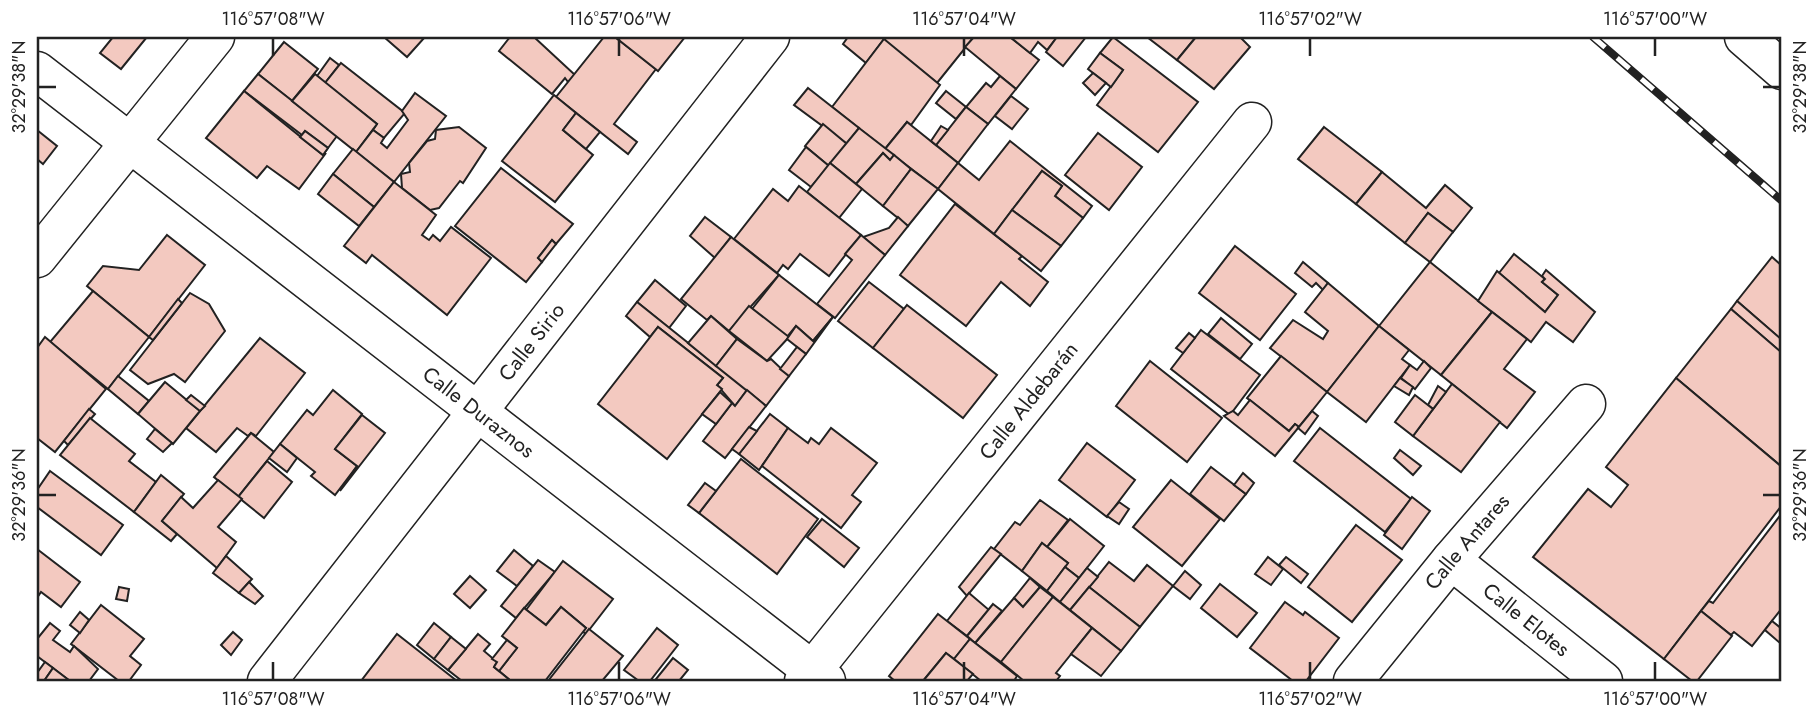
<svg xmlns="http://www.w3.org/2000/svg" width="1819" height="718" font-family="Jost,sans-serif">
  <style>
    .building { fill: #f3c9c0; stroke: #222; stroke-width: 2 }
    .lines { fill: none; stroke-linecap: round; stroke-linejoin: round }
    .street-casing { stroke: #222; stroke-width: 41 }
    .secondary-casing { stroke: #222; stroke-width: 41 }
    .primary-casing { stroke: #222; stroke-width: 41 }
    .street { stroke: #fff; stroke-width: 38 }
    .secondary { stroke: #fff; stroke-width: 38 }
    .primary { stroke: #fff; stroke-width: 38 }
    .rail-casing { stroke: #222; stroke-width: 8 }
    .rail { stroke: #fff; stroke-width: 5; stroke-dasharray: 16; stroke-linecap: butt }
    .ticks { fill: none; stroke: #222; stroke-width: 2.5 }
    .labels { text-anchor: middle; stroke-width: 5; stroke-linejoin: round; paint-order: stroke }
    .street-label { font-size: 21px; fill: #222; stroke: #fff }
    .neatline { fill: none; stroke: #222; stroke-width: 2.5 }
    .ticks-label { font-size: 18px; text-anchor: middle; fill: #222 }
  </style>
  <rect width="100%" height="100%" fill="#fff"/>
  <g class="building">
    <polygon points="113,37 147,37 121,69 100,53"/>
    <polygon points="384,37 425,37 407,57"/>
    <polygon points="510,37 534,37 575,75 568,82 565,78 552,94 499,51"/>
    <polygon points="604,37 615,37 656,69 614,124 637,142 628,154 556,97"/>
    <polygon points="615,37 685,37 658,71"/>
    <polygon points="848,37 881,37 884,39 866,63 843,44"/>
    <polygon points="887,37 974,37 937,83 884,40"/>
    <polygon points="974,37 1010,37 1039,60 1016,89 965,47"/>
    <polygon points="1010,37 1057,37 1047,50 1038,42 1030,53"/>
    <polygon points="1057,37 1086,37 1063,66 1046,52"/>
    <polygon points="1113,37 1198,102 1158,152 1097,105 1123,70 1100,53"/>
    <polygon points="1147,37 1196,37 1177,60"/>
    <polygon points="1196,37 1240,37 1250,47 1214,89 1177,60"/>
    <polygon points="884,39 940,85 911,125 907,122 885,149 832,107"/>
    <polygon points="284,42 318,69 292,101 258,74"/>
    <polygon points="1100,53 1123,70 1111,87 1088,69"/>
    <polygon points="330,58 339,65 325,83 317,76"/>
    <polygon points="341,63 405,113 384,138 373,130 377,124 325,83"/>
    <polygon points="1093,73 1106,83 1095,95 1083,83"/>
    <polygon points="258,74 337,136 325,152 328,148 305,131 302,135 244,91"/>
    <polygon points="315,74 377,124 356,152 292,101"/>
    <polygon points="1000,76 1016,89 988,124 966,107 986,83 991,87"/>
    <polygon points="808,88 859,128 847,144 794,105"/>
    <polygon points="244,91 323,155 326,153 299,189 267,166 257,178 206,138"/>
    <polygon points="946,91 966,107 956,119 936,103"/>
    <polygon points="415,93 446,116 394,182 356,152 373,130 384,138 381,143 387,148 408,120 402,111"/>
    <polygon points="554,95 576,113 563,130 593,155 555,202 502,161"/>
    <polygon points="1011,96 1028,109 1012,129 995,116"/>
    <polygon points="966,107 988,124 958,163 936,145"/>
    <polygon points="576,113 600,132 586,149 563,130"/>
    <polygon points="907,122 958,163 938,189 885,149"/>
    <polygon points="823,124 847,144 829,166 805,146"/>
    <polygon points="941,126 948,130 936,145 931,141"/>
    <polygon points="459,127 486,148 463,183 460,181 439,208 430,210 402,188 401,174 410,172 409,163 427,141 435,139 436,130"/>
    <polygon points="1324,127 1382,172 1356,204 1298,159"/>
    <polygon points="859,128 894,155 890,160 883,153 856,184 830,163"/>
    <polygon points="37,130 57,146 43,164 37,159"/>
    <polygon points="305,131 328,148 323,155 300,137"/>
    <polygon points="1098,133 1142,167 1109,210 1065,175"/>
    <polygon points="1010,141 1092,206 1083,218 1055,196 1062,186 1042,171 994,234 938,189 958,163 979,180"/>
    <polygon points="806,147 829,166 811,187 789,170"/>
    <polygon points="353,149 394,182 374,207 333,174"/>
    <polygon points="883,153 890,160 894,155 911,169 883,206 856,184"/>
    <polygon points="830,163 862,189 839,218 807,192"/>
    <polygon points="501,168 573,224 556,244 552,240 538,258 542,262 526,282 455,226"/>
    <polygon points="911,169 938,189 908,226 883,206"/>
    <polygon points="1042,171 1062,186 1055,196 1083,218 1061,246 1012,210"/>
    <polygon points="1382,172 1426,208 1445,185 1472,208 1453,232 1428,213 1405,243 1356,204"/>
    <polygon points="333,174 374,207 359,226 318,194"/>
    <polygon points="394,182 436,215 422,235 429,240 433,235 440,241 451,227 491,258 447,315 372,255 366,263 344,246"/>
    <polygon points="799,186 861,235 829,276 800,254 788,269 783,265 777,273 734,239 773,189 788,201"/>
    <polygon points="955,204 1022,256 1019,259 1048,282 1030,306 1001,282 966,326 900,275"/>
    <polygon points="1012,210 1061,246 1041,271 994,234"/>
    <polygon points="1428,213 1453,232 1430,262 1405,243"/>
    <polygon points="705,217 731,237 715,258 690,236"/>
    <polygon points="898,217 908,226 885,255 863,237 889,228"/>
    <polygon points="167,235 205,265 149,337 87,286 103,266 139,270"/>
    <polygon points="861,235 885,255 835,318 817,304 852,260 845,254"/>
    <polygon points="731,237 779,275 729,331 711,316 707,320 681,299"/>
    <polygon points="552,240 556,244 542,262 538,258"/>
    <polygon points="1235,246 1296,294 1260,340 1199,293"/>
    <polygon points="1514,254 1545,279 1542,282 1558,295 1545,312 1499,273"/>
    <polygon points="1772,257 1782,266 1782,340 1737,301"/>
    <polygon points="1303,262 1328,283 1323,290 1316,283 1312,287 1295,273"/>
    <polygon points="1430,262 1492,312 1441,375 1379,326"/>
    <polygon points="1546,270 1595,312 1573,342 1546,322 1531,342 1478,301 1497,271 1545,312 1558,295 1542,282 1545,279 1542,276"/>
    <polygon points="779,275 833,317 813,341 796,326 787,337 752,309"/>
    <polygon points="655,280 686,306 669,328 637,302"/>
    <polygon points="869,282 904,309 873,348 838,321"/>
    <polygon points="1328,283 1379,326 1327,392 1270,348 1293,320 1323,339 1328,331 1305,312"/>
    <polygon points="93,291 149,337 108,389 50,342"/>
    <polygon points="190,293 209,304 225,331 185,382 174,374 148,384 130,370"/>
    <polygon points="178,299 182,303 153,340 149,337"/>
    <polygon points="1737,301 1782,340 1782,353 1731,309"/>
    <polygon points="637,302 747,390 735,406 717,385 723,378 658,327 650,337 626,316"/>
    <polygon points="907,305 997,375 963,418 873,348"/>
    <polygon points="749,306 789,337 767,361 729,331"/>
    <polygon points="1731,309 1782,353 1782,467 1676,378"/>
    <polygon points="1492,312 1527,339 1504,369 1535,392 1507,428 1441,375"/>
    <polygon points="711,316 737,339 716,366 688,343"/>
    <polygon points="833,317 806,354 787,339 796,326 813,341"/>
    <polygon points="1221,318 1252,344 1240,359 1208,334"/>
    <polygon points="1379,326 1409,350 1402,359 1410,365 1366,422 1327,392"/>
    <polygon points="658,327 723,378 717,385 722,389 667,459 598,404"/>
    <polygon points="1201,330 1260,375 1230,415 1171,369"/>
    <polygon points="1189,333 1195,338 1183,353 1176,348"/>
    <polygon points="45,337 106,389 55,452 37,438 37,348"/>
    <polygon points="260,338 305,373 256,436 251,433 248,436 237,428 216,452 186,428"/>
    <polygon points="737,339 767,361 771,359 789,376 766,406 716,366"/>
    <polygon points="797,347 806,354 789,376 780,369"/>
    <polygon points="1281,356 1327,392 1299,427 1295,424 1289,431 1247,398"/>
    <polygon points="1150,361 1222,418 1187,462 1116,406"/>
    <polygon points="1424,361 1431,368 1415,389 1401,378 1410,365 1417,370"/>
    <polygon points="118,376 149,401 138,414 108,389"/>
    <polygon points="1400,378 1413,387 1409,395 1394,386"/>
    <polygon points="1676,378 1782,467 1782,505 1664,659 1533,557 1588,489 1611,507 1628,485 1606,467"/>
    <polygon points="165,382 200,411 173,444 138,414"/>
    <polygon points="1452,384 1500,422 1461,472 1413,436"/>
    <polygon points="1438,386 1446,392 1433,409 1428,405"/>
    <polygon points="333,390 362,414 335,449 357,466 335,495 311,476 315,472 280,444 307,410 313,415"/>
    <polygon points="747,390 766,406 725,458 703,441 732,403 735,406"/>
    <polygon points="720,392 732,403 716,424 702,414"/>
    <polygon points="191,395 205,406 200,411 186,400"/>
    <polygon points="1415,395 1433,409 1413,436 1395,422"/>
    <polygon points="1250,400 1289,431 1295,424 1299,427 1275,456 1224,416 1233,411 1238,415"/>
    <polygon points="89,409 95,414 68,445 64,441"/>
    <polygon points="1312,411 1318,416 1305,434 1298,428"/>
    <polygon points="770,414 788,428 759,470 739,454"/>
    <polygon points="362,415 385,433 340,491 357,466 335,449"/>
    <polygon points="90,418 135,454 129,461 156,482 134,512 60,455"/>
    <polygon points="749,427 757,431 739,454 732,449"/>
    <polygon points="788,428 808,443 811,438 819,444 831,428 877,463 852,495 861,502 841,528 762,466"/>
    <polygon points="1320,428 1411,499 1385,532 1294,461"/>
    <polygon points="155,429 172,443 163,452 147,439"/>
    <polygon points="251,433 274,452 238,497 214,477"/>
    <polygon points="1087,443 1135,480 1107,517 1059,480"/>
    <polygon points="280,444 297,458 287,472 269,458"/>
    <polygon points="1400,450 1421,466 1413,475 1394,458"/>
    <polygon points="741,459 818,519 777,574 699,513"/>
    <polygon points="267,461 292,482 264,518 238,497"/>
    <polygon points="1211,467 1246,494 1224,521 1190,494"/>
    <polygon points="50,471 123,525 101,555 37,507 37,490"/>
    <polygon points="1243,473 1254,483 1246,494 1234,485"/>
    <polygon points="161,475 184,494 162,521 177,534 171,541 134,512"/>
    <polygon points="218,480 242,499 218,527 236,542 217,568 162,521 181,497 193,508"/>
    <polygon points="1171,480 1220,519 1182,566 1133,527"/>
    <polygon points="705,483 716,491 699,513 688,505"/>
    <polygon points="1412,497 1430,511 1402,549 1384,535"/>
    <polygon points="1040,500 1068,520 1047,547 1042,543 1022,571 994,549 1015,522 1020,525"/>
    <polygon points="1119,502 1129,509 1119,524 1107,516"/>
    <polygon points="1782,513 1782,608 1752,646 1734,632 1731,635 1701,611 1709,601 1713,603"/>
    <polygon points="822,519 859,548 844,567 807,537"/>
    <polygon points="1070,519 1104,546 1079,578 1065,567 1068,563 1047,547"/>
    <polygon points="1356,525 1402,560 1352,622 1308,587"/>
    <polygon points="1042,543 1068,563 1047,591 1022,571"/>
    <polygon points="991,547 1001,554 967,596 959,587"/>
    <polygon points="37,549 80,582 61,607 41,592 37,598"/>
    <polygon points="514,550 533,566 517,586 497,571"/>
    <polygon points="226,556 252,579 239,593 213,573"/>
    <polygon points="1268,557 1283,569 1271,585 1255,574"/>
    <polygon points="1286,557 1308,574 1301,583 1279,565"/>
    <polygon points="538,560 555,572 516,618 501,606"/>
    <polygon points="563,561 613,599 586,634 583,632 586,628 561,607 546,625 526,610"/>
    <polygon points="1109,562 1134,581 1147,565 1173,586 1140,627 1089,587"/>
    <polygon points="1065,567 1079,578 1060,602 1047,591"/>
    <polygon points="1087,568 1098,577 1070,610 1060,602"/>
    <polygon points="1185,571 1201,585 1190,599 1173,586"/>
    <polygon points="470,576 486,590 470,608 454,594"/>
    <polygon points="1030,578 1040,587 1023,607 1014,598"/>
    <polygon points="249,582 263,596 255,604 239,593"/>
    <polygon points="1220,584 1257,613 1237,637 1201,608"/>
    <polygon points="119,587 129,589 127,601 116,599"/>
    <polygon points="1040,587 1053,597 1001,662 975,643 1014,598 1023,607"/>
    <polygon points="1089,587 1140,627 1121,651 1070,610"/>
    <polygon points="969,593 989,610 967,636 947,621"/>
    <polygon points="1053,597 1092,628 1056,673 1060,676 1056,681 1024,681 1001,662"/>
    <polygon points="1285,602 1303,615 1305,612 1339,638 1306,681 1293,681 1250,648"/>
    <polygon points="993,604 1002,611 975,643 967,636"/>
    <polygon points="101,605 144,639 130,656 141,665 129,681 119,681 71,644"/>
    <polygon points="561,607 586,628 545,681 511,681 499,671 517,648 502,636 524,608 546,625"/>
    <polygon points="1701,611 1732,636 1697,681 1692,681 1664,659"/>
    <polygon points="80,612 89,620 80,633 70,625"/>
    <polygon points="938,614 970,639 954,659 946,653 923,681 895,681 889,676"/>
    <polygon points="1772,621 1782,629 1780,643 1765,630"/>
    <polygon points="50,623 60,631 53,640 70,652 74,646 98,669 89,681 70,681 37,656 37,639"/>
    <polygon points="434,623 451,637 434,659 417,645"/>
    <polygon points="657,628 678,645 650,681 639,681 624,670"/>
    <polygon points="1092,628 1121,651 1101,676 1071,654"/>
    <polygon points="589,629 623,656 602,681 548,681"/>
    <polygon points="233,632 242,640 231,655 221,645"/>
    <polygon points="397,634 457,681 361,681"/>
    <polygon points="478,634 490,644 484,651 497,662 494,667 511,681 462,681 448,670"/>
    <polygon points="451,637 466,649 448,670 434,659"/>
    <polygon points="970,639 1017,676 1014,681 981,681 954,659"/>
    <polygon points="507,640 517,648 499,671 494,667 497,662 492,659"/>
    <polygon points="946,653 973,674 967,681 923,681"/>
    <polygon points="673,658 688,670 679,681 659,681 656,679"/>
    <polygon points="45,662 53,668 44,681 37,681 37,673"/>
    <polygon points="53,668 70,681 44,681"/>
  </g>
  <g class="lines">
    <g class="street-casing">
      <g id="street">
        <path id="s1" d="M37,71l789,610"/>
        <path id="s2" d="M1451,560l152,121"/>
        <path id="s3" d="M267,681l503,-644"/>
        <path id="s4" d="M804,681l448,-559"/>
        <path id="s5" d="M1353,681l98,-121 135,-156"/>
      </g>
    </g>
    <g class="secondary-casing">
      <polyline id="secondary" points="37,258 215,37"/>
    </g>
    <g class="primary-casing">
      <polyline id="primary" points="1744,37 1782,70"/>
    </g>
    <use href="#street" class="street"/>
    <use href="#secondary" class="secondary"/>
    <use href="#primary" class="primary"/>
    <g class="rail-casing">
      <polyline id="rail" points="1593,37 1782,201"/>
    </g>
    <use href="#rail" class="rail"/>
  </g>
  <path class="ticks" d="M273,38v18M619,38v18M964,38v18M1310,38v18M1655,38v18M38,87h18M1763,87h17M38,495h18M1763,495h17M273,662v18M619,662v18M964,662v18M1310,662v18M1655,662v18"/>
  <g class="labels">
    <g class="street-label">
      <text dy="7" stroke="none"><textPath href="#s3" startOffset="430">Calle Sirio</textPath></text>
      <text dy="7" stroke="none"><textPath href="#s4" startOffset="359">Calle Aldebarán</textPath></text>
      <text dy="7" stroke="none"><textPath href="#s1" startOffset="558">Calle Duraznos</textPath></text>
      <text dy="7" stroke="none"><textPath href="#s5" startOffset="180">Calle Antares</textPath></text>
      <text dy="7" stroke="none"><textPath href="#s2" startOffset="96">Calle Elotes</textPath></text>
    </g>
  </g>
  <rect width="1819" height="718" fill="none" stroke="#ffffff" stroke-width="77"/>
  <rect x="38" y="38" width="1742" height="642" class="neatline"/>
  <g class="ticks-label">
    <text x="273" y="25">116°57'08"W</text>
    <text x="619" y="25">116°57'06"W</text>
    <text x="964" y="25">116°57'04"W</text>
    <text x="1310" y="25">116°57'02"W</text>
    <text x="1655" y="25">116°57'00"W</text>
    <text transform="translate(19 87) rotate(-90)" y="6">32°29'38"N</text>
    <text transform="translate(1800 87) rotate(-90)" y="6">32°29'38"N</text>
    <text transform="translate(19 495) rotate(-90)" y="6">32°29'36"N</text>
    <text transform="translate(1800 495) rotate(-90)" y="6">32°29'36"N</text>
    <text x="273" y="705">116°57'08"W</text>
    <text x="619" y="705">116°57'06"W</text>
    <text x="964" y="705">116°57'04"W</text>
    <text x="1310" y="705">116°57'02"W</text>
    <text x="1655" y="705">116°57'00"W</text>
  </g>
</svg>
